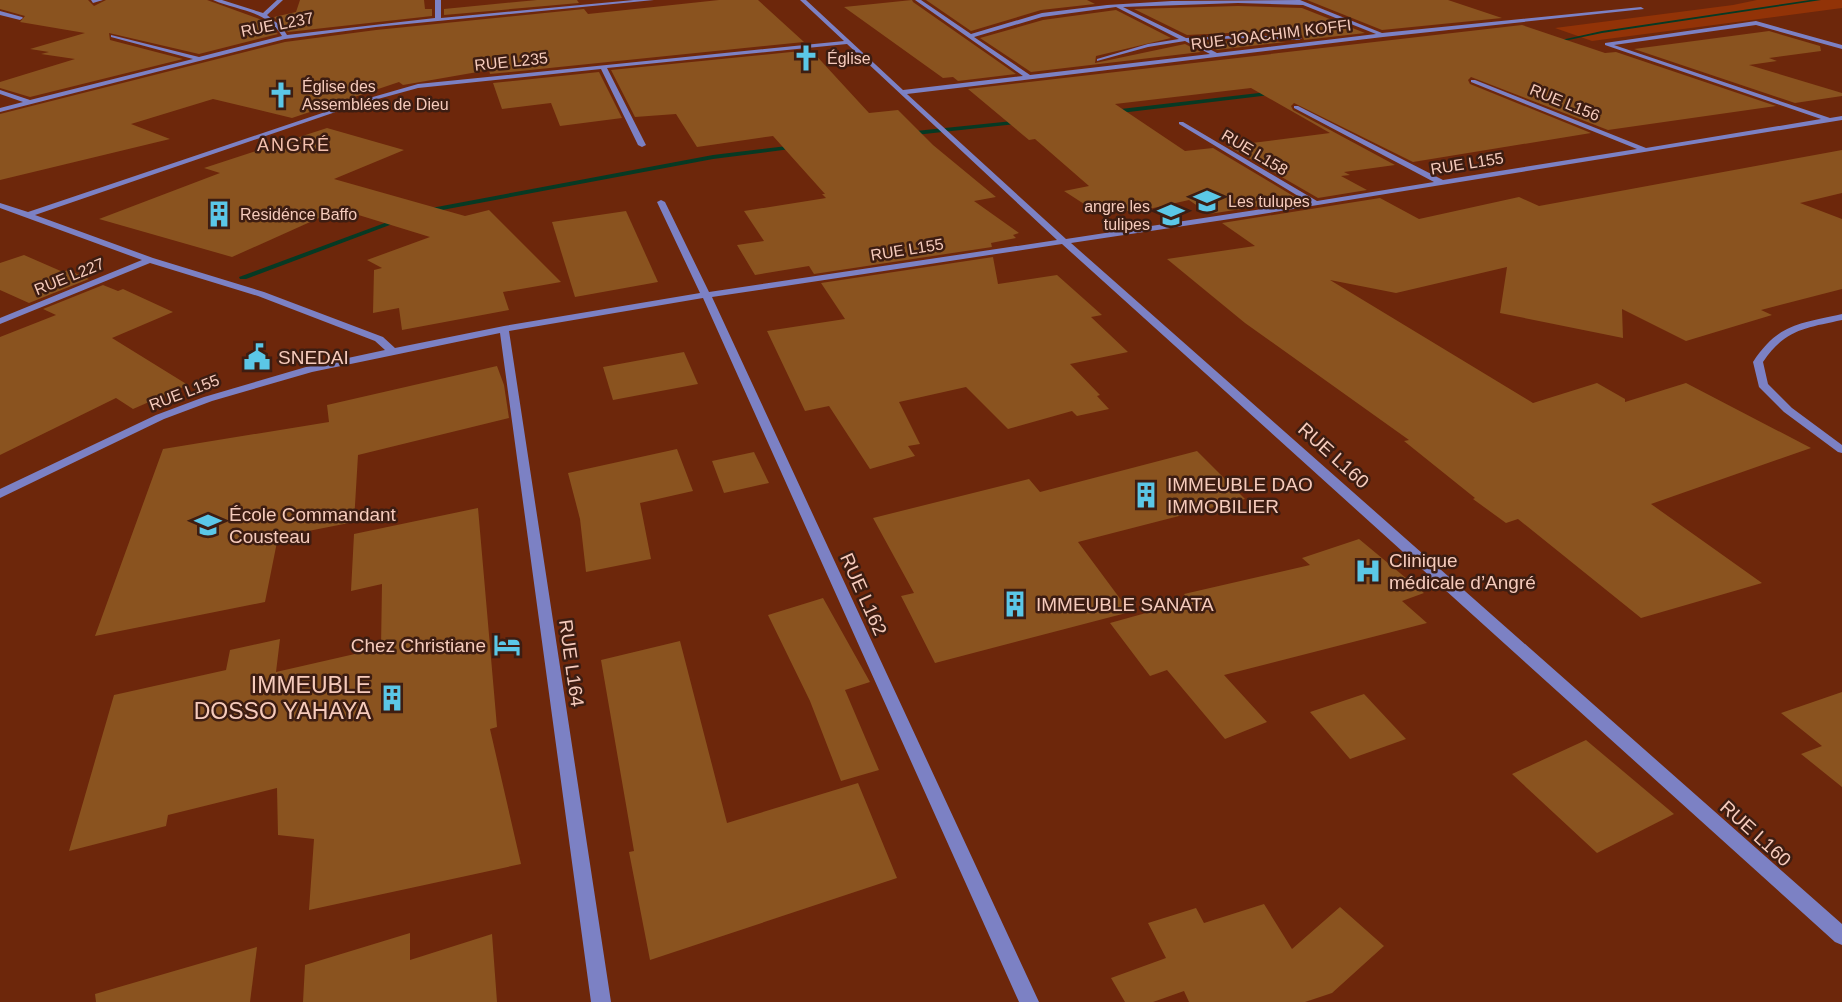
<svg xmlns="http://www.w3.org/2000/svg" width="1842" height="1002" font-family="Arial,sans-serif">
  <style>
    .green { fill: #923307 }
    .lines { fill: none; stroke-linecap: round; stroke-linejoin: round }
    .stream { fill: #063a24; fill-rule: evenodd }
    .building { fill: #8a531f }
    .minor { fill: #7c81c4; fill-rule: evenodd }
    .labels { text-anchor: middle; stroke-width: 5; stroke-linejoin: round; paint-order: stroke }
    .far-street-label { font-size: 16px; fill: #f6cbbc; stroke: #3d1d12 }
    .far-poi-label { font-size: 16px; fill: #f6cbbc; stroke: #3d1d12; text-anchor: start }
    .far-neighbourhood-label { font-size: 18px; letter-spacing: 2px; fill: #f4c1af; stroke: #3d1d12 }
    .poi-label { font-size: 19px; fill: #f6cbbc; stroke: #3d1d12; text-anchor: start }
    .street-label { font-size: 19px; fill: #f6cbbc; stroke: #3d1d12 }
    .near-poi-label { font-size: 23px; fill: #f6cbbc; stroke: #3d1d12; text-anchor: end }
  </style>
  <rect width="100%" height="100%" fill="#6d270b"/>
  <polygon class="green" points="1757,0 1842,0 1842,8 1592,41 1555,28 1733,5"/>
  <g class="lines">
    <g class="stream">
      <polygon points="1810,0 1821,0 1602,33 1554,43 1552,42 1602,31"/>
      <polygon points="1276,91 1279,93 1278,94 1112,114 1109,112 1112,110"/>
      <polygon points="1022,120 1025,122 1024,123 906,136 903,134 906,132"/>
      <polygon points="796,145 799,147 798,148 713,159 426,213 423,211 426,209 713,155"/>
      <polygon points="401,217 403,218 403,220 246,279 240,279 239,277"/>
    </g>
  </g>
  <g class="building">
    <polygon points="0,0 88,0 94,6 106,0 207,0 262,20 278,34 199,54 109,33 110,40 183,59 30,97 0,88 0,82 75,59 41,54 49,52 30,49 85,33 20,22 25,16 0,9"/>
    <polygon points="300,0 424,0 425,9 432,9 432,16 288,32 274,17 296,12"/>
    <polygon points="537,0 577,0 579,3 444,15 444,9"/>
    <polygon points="719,0 758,0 804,42 490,74 489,70 403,85 399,82 292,118 213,99 131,124 170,139 0,180 0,114 285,42 376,30 584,9 588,14"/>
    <polygon points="912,0 913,2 1016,74 958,81 953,77 943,78 844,7"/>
    <polygon points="926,0 1087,0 1095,4 1041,10 971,31"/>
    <polygon points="1307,0 1448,0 1502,18 1382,30"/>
    <polygon points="1238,6 1302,8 1365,33 1304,40 1302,35 1248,32 1187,35 1134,9"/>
    <polygon points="1116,10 1171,38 1096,56 1095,63 1185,44 1201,52 1031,72 980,38 1043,20"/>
    <polygon points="1522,25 1605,53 1616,52 1776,106 1608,130 1471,77 1468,80 1470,84 1591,133 1413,162 1294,103 1291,106 1293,110 1395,165 1344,172 1350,175 1341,176 1367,190 1318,198 1228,146 1330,133 1251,88 1115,104 1185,151 1213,148 1300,200 1209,214 1189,200 1131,213 1122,208 1098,213 1064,191 1089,186 1035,139 1029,140 968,89"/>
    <polygon points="1769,31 1820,46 1821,51 1769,58 1777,61 1749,65 1842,93 1842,96 1795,103 1634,49"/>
    <polygon points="1248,41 1286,42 1217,50 1202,42"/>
    <polygon points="811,50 869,113 898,110 933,145 996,197 974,201 1019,233 1013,235 1016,238 991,243 992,247 814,274 809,266 755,275 737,245 764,241 744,211 826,198 822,194 825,194 773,136 697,147 676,114 635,117 611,70"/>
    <polygon points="599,72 622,118 560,126 551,103 502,109 493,83"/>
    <polygon points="327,128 404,150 334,179 465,216 489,210 561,282 503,292 509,310 402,330 399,308 373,313 374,270 382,268 367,260 430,237 339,209 232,257 99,219 220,173 204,168"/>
    <polygon points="1842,150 1842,193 1800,203 1842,219 1842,289 1761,310 1772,315 1686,341 1622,309 1623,338 1500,313 1507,267 1396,293 1330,280 1533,403 1597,383 1625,399 1625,402 1686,383 1811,448 1651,504 1762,583 1641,618 1518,519 1506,523 1473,499 1475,498 1404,441 1409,440 1245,323 1167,259 1255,246 1222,223 1380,198 1419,219 1519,197 1539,206"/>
    <polygon points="626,211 658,282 575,297 552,222"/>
    <polygon points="24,255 63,272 68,270 89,279 29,303 0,290 0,263"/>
    <polygon points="993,257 998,284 1057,275 1102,315 1091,317 1128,352 1070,364 1100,395 1097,396 1109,409 1077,416 1072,411 1008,429 966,387 899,402 920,444 908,446 915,456 870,469 829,406 805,411 767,331 845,319 821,283"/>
    <polygon points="103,285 118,291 123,289 173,312 112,338 188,385 133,409 116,398 0,455 0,337 56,315 43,309"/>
    <polygon points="684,352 698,384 613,400 603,367"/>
    <polygon points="497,366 504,385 509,418 358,455 354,522 278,537 265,602 95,636 163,449 329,422 327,405"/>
    <polygon points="677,449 693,491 640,503 651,559 586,572 580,519 568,473"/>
    <polygon points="1197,451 1245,499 1078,542 1130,612 935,663 901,596 914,593 873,518 1029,479 1040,492"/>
    <polygon points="754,452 769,483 724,493 712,461"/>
    <polygon points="478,508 497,727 490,729 521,864 309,910 314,839 278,835 277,788 168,815 166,826 69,851 114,695 226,670 230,650 280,639 276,672 381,648 382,584 351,591 354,534"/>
    <polygon points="1359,539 1424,593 1402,601 1427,623 1224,675 1267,722 1225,739 1167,670 1150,676 1110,623 1189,601 1184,594 1310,565 1302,558"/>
    <polygon points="823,598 870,682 845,690 879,770 841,781 810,701 768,615"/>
    <polygon points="680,641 727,823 858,783 897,878 650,960 629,852 634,851 601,660"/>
    <polygon points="1842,692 1842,787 1801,754 1822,746 1781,713"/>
    <polygon points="1364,694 1406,739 1350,759 1310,712"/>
    <polygon points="1586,740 1674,814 1597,853 1512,774"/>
    <polygon points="1264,904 1292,949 1340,907 1384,946 1332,993 1305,1002 1189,1002 1184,991 1153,1002 1125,1002 1111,978 1166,958 1148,923 1196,908 1204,923"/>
    <polygon points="410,933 410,960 492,934 497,1002 303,1002 305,965"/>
    <polygon points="257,947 250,1002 96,1002 95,994"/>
  </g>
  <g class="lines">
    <g class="minor">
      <polygon points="91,0 103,0 93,3"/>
      <path d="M213,0h9l41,13 14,-13h6l-16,15 15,12 5,8 148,-17v-18h6v18l193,-18h20l-278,27 -91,12 -285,73v-4l23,-6 -23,-8v-4l30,10 163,-41 -82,-22v-2l88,22 83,-21c-15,-26 -44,-25 -69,-36z"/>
      <path d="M800,0h6l97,90 120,-14 -108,-76h6l50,34 71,-21 65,-8 65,-4 128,-1 82,33 259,-26 3,2 -261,28 -476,57 159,145 242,-37 -129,-78v-2h4l134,79 117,-19 -140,-74v-2h4l145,74 194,-31 -166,-67v-2h4l171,68 175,-29 -216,-74v-2l151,-22 86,24v4l-86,-24 -142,20 216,73 12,-2v4l-592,96 -179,27 771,681v21l-7,-3 -773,-698 -350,53 327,705h-20l-316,-704 -194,33 102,671h-20l-91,-669 -188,39 -100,29 -48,18 -164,79v-9l156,-74 48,-18 102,-30 79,-17 -10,-9 -117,-45 -108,-33 -150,61v-6l142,-58 -142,-52v-5l28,9 324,-109 66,-19 426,-43zM1238,3l65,2 73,29 -159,19 -25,-13 56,-2 51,2 3,-2 -54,-3 -62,3 -63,-31zM1116,7l63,32 -31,5 -51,15v2l51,-14 37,-6 25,13 -180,21 -56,-38 68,-20zM847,44l210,196 -348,52 -44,-90 -4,-2 -4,2 43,91 -196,33 -109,22 -12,-11 -119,-45 -111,-34 -118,-43 321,-110 62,-17 183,-19 37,76 4,2 4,-2 -39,-77z"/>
      <polygon points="0,11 22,17 23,18 20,20 0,15"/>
      <path d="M1842,314v6c-36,8 -57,9 -79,42l5,22 24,24 50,37v8l-4,-1 -54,-40 -25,-25 -6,-25c26,-39 46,-38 89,-48z"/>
    </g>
  </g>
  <defs>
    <g id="church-bare" transform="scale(2.1)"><path d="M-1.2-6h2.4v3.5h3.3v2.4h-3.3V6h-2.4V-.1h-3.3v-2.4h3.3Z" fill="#5bc7e7" stroke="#3d1d12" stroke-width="2.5" paint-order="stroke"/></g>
    <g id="school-bare" transform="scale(2.1)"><path d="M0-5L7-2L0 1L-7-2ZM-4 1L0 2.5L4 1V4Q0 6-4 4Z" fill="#5bc7e7" stroke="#3d1d12" stroke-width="2.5" paint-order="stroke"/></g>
    <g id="building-bare" transform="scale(2.1)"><path d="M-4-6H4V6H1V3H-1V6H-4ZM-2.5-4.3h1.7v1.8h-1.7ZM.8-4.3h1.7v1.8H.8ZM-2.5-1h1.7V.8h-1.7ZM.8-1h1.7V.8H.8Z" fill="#5bc7e7" stroke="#3d1d12" stroke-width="2.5" paint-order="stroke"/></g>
    <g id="civic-bare" transform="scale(2.1)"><path d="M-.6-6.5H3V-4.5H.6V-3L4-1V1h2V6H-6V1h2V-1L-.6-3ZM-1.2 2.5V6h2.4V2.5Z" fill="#5bc7e7" stroke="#3d1d12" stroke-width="2.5" paint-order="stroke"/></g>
    <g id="hospital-bare" transform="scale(2.1)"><path d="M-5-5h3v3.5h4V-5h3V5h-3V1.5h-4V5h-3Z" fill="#5bc7e7" stroke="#3d1d12" stroke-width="2.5" paint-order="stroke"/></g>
    <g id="hotel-bare" transform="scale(2.1)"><path d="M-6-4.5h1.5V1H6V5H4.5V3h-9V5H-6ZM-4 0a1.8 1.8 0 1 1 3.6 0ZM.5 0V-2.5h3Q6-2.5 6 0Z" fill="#5bc7e7" stroke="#3d1d12" stroke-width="2.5" paint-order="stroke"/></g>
  </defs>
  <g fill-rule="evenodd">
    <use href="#church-bare" x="806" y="58"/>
    <use href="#church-bare" x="281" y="95"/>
    <use href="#school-bare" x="1207" y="201"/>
    <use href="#building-bare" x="219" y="214"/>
    <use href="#school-bare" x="1171" y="215"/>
    <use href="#civic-bare" x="257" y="357"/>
    <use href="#building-bare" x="1146" y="495"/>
    <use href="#school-bare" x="208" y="525"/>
    <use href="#hospital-bare" x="1368" y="571"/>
    <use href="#building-bare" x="1015" y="604"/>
    <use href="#hotel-bare" x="507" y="645"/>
    <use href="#building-bare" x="392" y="698"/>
  </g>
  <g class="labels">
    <g class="far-street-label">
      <text transform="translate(277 24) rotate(-11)" y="6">RUE L237</text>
      <text transform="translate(1271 34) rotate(-7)" y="6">RUE JOACHIM KOFFI</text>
      <text transform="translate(511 61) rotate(-6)" y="6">RUE L235</text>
      <text transform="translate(1565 102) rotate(22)" y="6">RUE L156</text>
      <text transform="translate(1255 152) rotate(31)" y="6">RUE L158</text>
      <text transform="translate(1467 163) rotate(-9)" y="6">RUE L155</text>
      <text transform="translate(907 249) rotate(-9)" y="6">RUE L155</text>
      <text transform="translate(69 276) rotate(-22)" y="6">RUE L227</text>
      <text transform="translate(184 392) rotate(-21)" y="6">RUE L155</text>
    </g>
    <g class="far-poi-label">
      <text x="827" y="64">Église</text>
      <text x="302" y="92">Église des<tspan x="302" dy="18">Assemblées de Dieu</tspan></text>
      <text x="1228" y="207">Les tulupes</text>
      <text x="1150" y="212" text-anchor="end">angre les<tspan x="1150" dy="18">tulipes</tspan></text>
      <text x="240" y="220">Residénce Baffo</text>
    </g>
    <g class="far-neighbourhood-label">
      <text x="294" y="151">ANGRÉ</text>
    </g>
    <g class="poi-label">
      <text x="278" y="364">SNEDAI</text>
      <text x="1167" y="491">IMMEUBLE DAO<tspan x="1167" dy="22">IMMOBILIER</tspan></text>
      <text x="229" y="521">École Commandant<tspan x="229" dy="22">Cousteau</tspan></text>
      <text x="1389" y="567">Clinique<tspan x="1389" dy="22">médicale d’Angré</tspan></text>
      <text x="1036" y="611">IMMEUBLE SANATA</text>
      <text x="486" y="652" text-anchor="end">Chez Christiane</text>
    </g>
    <g class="street-label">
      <text transform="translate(1334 455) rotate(42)" y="7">RUE L160</text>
      <text transform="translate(864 594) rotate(66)" y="7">RUE L162</text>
      <text transform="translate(572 663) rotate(82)" y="7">RUE L164</text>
      <text transform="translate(1756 833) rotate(42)" y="7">RUE L160</text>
    </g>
    <g class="near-poi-label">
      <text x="371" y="693">IMMEUBLE<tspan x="371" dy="26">DOSSO YAHAYA</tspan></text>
    </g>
  </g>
</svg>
